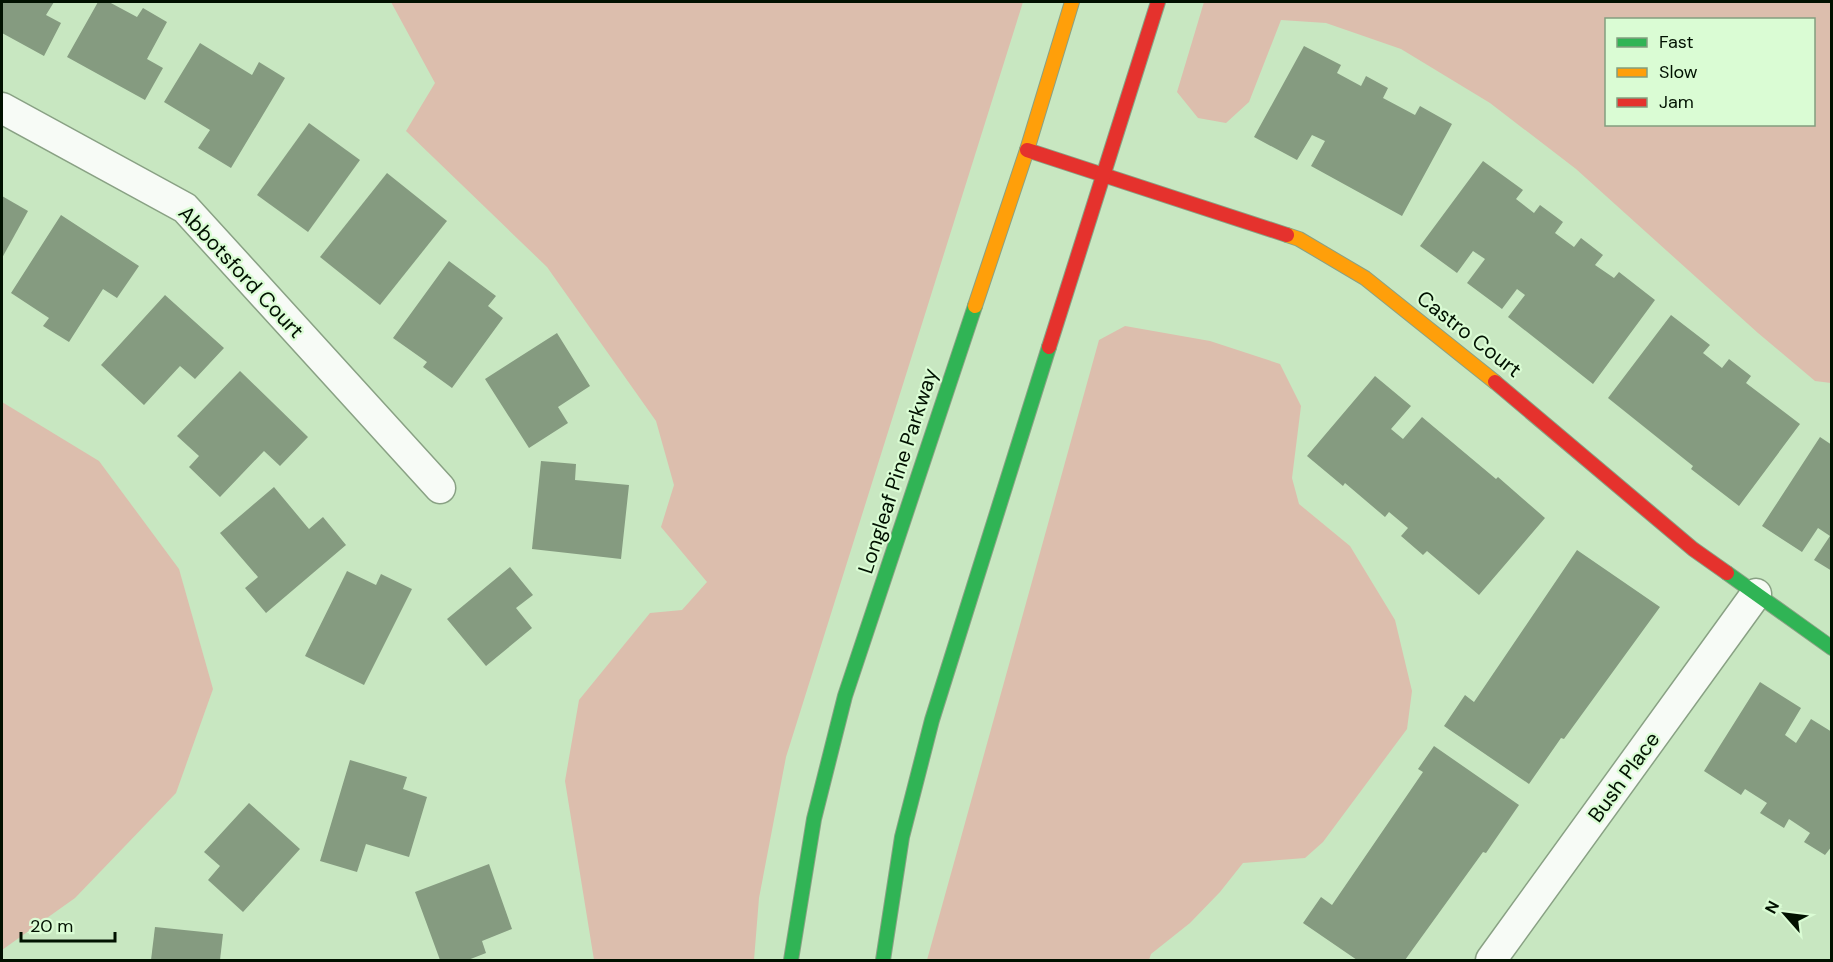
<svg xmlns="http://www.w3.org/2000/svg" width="1833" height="962" font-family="'DM Sans',sans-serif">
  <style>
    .forest { fill: #dcbead; fill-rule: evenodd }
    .building { fill: #859b80 }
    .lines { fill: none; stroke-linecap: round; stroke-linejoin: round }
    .street-casing { stroke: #89a184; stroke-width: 33 }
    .fast-casing { stroke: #89a184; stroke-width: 16 }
    .slow-casing { stroke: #89a184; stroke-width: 16 }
    .jam-casing { stroke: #89a184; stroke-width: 16 }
    .street { stroke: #f7fbf6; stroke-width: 30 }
    .fast { stroke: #30b455; stroke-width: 14 }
    .slow { stroke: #ff9f0a; stroke-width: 14 }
    .jam { stroke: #e5322d; stroke-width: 14 }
    .labels { text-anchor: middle; stroke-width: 4.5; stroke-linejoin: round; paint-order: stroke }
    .street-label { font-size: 21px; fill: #011100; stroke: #dafcd4 }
  </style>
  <rect width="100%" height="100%" fill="#c8e7c1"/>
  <g class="forest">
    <polygon points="391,2 1023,2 786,757 759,898 754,960 594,960 565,781 579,700 650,613 682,610 707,582 661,527 674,485 656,421 547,267 406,131 435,83"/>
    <path d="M1204,2h627v381l-16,-2 -57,-48 -182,-164 -86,-66 -89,-54 -75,-26 -45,-3 -32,82 -23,21 -28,-5 -21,-26zM1606,20h208v104h-208z"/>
    <polygon points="1125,326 1210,341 1280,364 1301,406 1292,478 1299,504 1350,546 1395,620 1412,691 1407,729 1323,842 1305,858 1243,863 1220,892 1190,923 1151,954 1149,960 927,960 1099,340"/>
    <polygon points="2,402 99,461 179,569 213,689 176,793 75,898 2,950"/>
  </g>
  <g class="building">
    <polygon points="2,2 54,2 46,15 61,23 44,56 2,33"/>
    <polygon points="98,2 109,2 137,17 143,8 167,22 147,59 163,68 145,100 67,57"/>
    <polygon points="200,43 252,75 259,62 285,78 231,168 198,148 210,130 164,102"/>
    <polygon points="1304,46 1341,65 1337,73 1361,86 1366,76 1388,88 1383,98 1415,115 1420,106 1452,124 1402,216 1311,166 1325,141 1312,135 1297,160 1254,137"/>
    <polygon points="309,123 360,160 308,232 257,195"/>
    <polygon points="1483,161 1523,190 1516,199 1534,213 1540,205 1563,222 1555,233 1574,247 1581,238 1603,255 1595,265 1614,278 1619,272 1655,300 1593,384 1508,317 1525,295 1517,289 1502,309 1467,283 1485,259 1473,251 1457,273 1420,246"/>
    <polygon points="387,173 447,221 380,305 320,257"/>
    <polygon points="2,196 28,211 2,258"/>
    <polygon points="61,215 139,266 117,298 103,289 69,342 43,326 49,318 11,293"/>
    <polygon points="449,261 496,296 488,306 503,318 452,388 423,367 427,362 393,338"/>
    <polygon points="165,295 224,348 195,379 180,366 144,405 101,365"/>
    <polygon points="1671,315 1710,345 1703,353 1722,368 1729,359 1751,376 1746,383 1800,424 1739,506 1691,469 1693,466 1608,398"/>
    <polygon points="557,333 590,386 558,407 568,423 529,448 485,379"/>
    <polygon points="240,371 308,437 280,466 264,451 220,497 189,467 199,456 177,436"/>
    <polygon points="1375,376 1411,406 1391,429 1403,439 1422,417 1496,479 1498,477 1545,518 1479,595 1427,551 1423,555 1401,536 1408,528 1389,512 1385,517 1345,483 1343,486 1307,456"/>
    <polygon points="1820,437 1832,445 1832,571 1814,560 1830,536 1818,528 1802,552 1762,526"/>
    <polygon points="541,461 576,464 575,480 629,485 621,559 532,549"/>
    <polygon points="274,487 309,529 323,517 346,545 266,613 245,588 258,577 220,533"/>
    <polygon points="1577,550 1660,607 1564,739 1561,738 1529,784 1444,726 1465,695 1474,702"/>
    <polygon points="510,567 533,595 516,608 532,628 486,666 447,619"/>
    <polygon points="347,571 376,585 381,574 412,589 364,685 305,656"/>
    <polygon points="1760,682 1801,708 1785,735 1796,743 1811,719 1832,732 1832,846 1825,855 1804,842 1810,833 1789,819 1784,828 1760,813 1767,803 1745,789 1741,795 1704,771"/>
    <polygon points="1434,746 1519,805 1486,853 1483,852 1405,960 1357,960 1303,923 1321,897 1332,905 1423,772 1418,769"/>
    <polygon points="350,760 407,777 403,789 427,797 409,857 366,844 357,872 320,861"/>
    <polygon points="249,803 300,849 243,912 208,880 220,866 204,852"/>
    <polygon points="489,864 512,929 482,941 486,953 468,960 440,960 415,892"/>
    <polygon points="155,927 223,934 220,960 151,960"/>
  </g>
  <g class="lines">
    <g class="street-casing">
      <g id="street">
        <polyline points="2,108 185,208 440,488"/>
        <polyline points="1491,960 1756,594"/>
      </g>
    </g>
    <g class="fast-casing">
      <g id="fast">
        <polyline points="1727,573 1832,648"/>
        <polyline points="791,960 814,819 845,696 975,306"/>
        <polyline points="883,960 902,837 932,720 1049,347"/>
      </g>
    </g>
    <g class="slow-casing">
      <g id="slow">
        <polyline points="1287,235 1299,239 1365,278 1495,382"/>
        <polyline points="975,306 1027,150 1072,2"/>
      </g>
    </g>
    <g class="jam-casing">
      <g id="jam">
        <polyline points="1027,150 1287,235"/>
        <polyline points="1049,347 1158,2"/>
        <polyline points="1495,382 1693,549 1727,573"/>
      </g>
    </g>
    <use href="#street" class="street"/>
    <use href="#fast" class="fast"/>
    <use href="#slow" class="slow"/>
    <use href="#jam" class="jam"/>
  </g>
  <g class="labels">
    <g class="street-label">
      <text transform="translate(241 272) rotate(47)" y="7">Abbotsford Court</text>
      <text transform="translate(1469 334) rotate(38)" y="7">Castro Court</text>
      <text transform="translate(898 471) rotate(-72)" y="7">Longleaf Pine Parkway</text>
      <text transform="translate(1624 777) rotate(-54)" y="7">Bush Place</text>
    </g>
  </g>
  <rect width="1833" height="962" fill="none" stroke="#011100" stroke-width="6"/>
  <rect x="1605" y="18" width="210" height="108" fill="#dafcd4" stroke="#839e7f" stroke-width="1.5"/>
  <rect x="1617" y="38" width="30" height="9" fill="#30b455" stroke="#839e7f" stroke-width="1.5"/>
  <text x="1659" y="48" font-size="18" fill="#011100">Fast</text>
  <rect x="1617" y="68" width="30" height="9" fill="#ff9f0a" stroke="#839e7f" stroke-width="1.5"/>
  <text x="1659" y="78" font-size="18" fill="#011100">Slow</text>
  <rect x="1617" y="98" width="30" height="9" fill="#e5322d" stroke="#839e7f" stroke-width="1.5"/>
  <text x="1659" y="108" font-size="18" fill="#011100">Jam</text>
  <g transform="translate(1785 914) rotate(298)" stroke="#dafcd4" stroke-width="4.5" paint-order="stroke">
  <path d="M0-4.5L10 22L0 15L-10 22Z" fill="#011100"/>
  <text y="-9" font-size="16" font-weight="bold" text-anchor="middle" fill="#011100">N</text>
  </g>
  <path d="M21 932v9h94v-9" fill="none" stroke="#011100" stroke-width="3"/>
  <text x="30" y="932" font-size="18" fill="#011100" stroke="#dafcd4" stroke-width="4.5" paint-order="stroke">20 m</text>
</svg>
